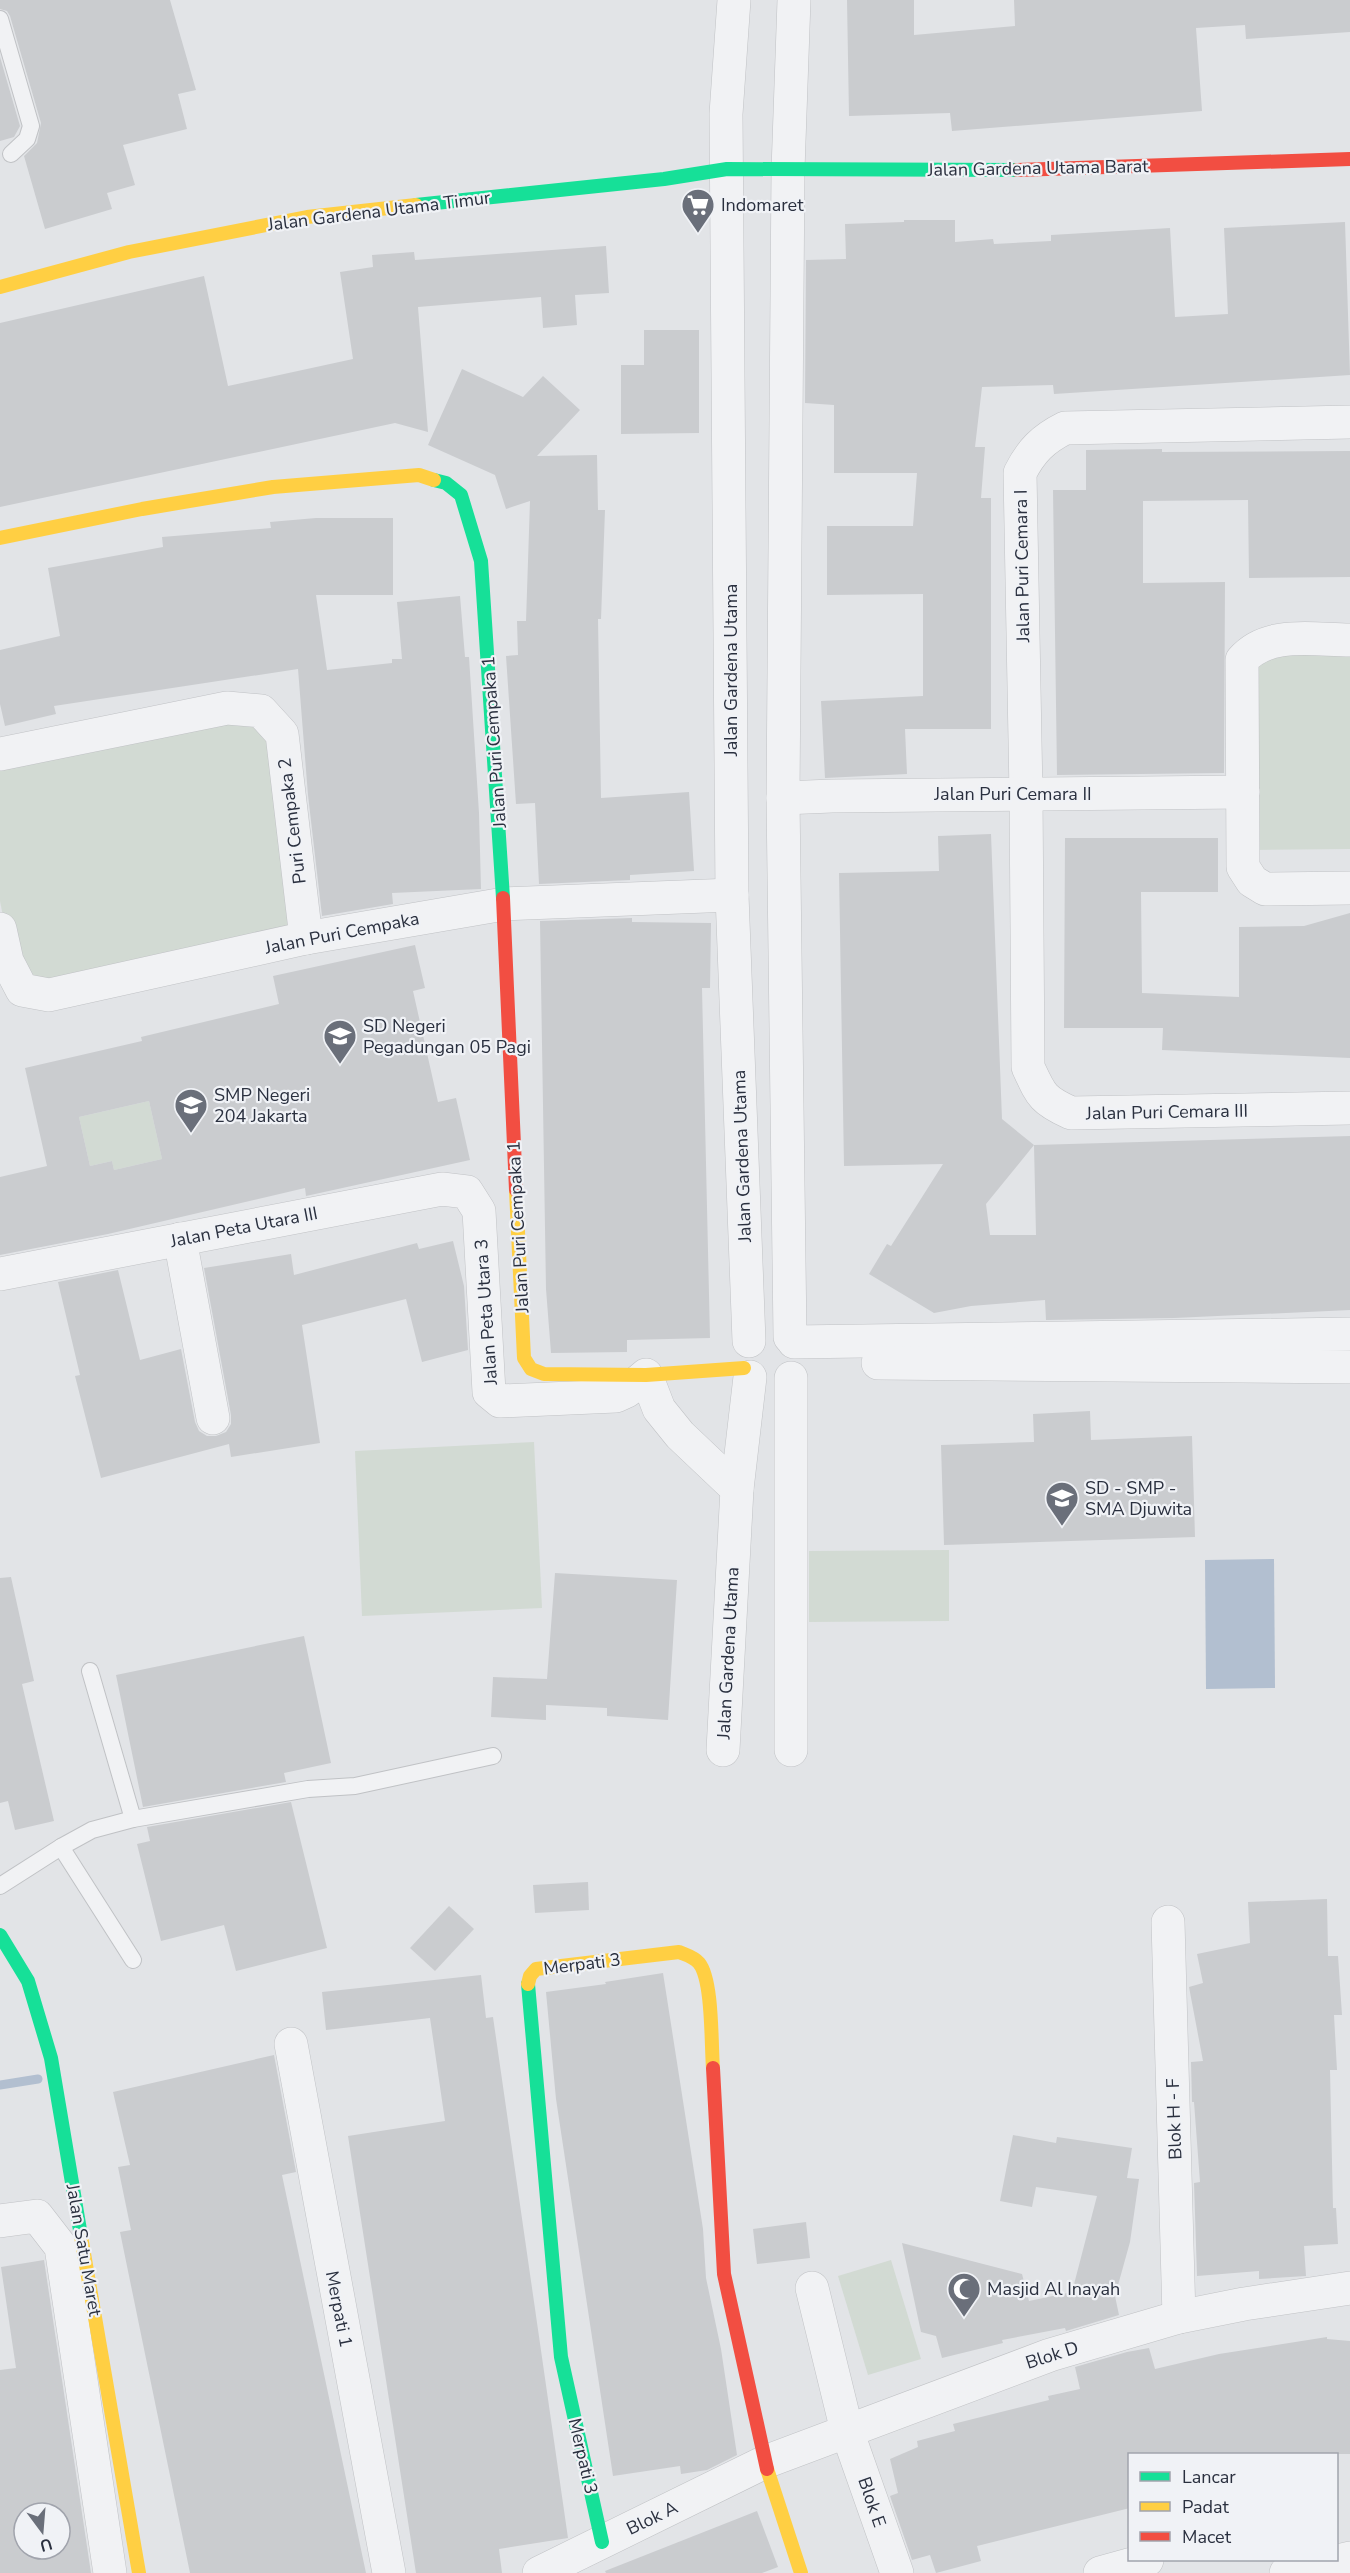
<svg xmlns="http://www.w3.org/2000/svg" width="1350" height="2573" font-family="'Nunito Sans',sans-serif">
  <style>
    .green { fill: #d2dad3 }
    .water { fill: #b2bfd0 }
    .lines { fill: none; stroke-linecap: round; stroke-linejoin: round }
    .stream { stroke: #b2bfd0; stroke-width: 9 }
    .building { fill: #cacccf; fill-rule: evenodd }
    .lane-casing { stroke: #c0c2c5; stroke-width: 18 }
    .street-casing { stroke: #c0c2c5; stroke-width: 34 }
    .lane { stroke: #f1f2f4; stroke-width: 16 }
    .street { stroke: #f1f2f4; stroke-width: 33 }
    .fast { stroke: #16e098; stroke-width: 14 }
    .slow { stroke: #ffcf43; stroke-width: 14 }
    .jam { stroke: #f24e42; stroke-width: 14 }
    .labels { text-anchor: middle; stroke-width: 4.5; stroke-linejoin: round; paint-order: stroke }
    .street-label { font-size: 18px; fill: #2a303f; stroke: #f0f2f6 }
    .poi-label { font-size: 18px; fill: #2a303f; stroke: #f0f2f6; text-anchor: start }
  </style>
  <rect width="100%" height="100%" fill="#e2e4e7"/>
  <g class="green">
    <polygon points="1350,644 1350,849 1253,850 1255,646"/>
    <polygon points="239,718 257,721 267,736 289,933 49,990 11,958 0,901 0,762"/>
    <polygon points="149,1101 162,1159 114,1170 112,1161 90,1166 79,1117"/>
    <polygon points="534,1442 542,1608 362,1616 355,1451"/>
    <polygon points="949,1550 949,1621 809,1622 809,1551"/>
    <polygon points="891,2260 921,2359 868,2375 838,2276"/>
  </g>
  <polygon class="water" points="1274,1559 1275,1688 1206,1689 1205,1560"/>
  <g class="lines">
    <polyline class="stream" points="0,2085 38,2079"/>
  </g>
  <g class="building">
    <polygon points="0,0 170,0 196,90 178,94 187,129 123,145 135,185 107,193 112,209 45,229 24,156 37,143 41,123 10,16 7,11 0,9"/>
    <polygon points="847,0 914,0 914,35 1015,26 1014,0 1350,0 1350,32 1246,39 1245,25 1196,28 1202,111 952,131 950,113 849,116"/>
    <polygon points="0,57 20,126 14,137 0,141"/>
    <polygon points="904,220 955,220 955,242 993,239 994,244 1051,241 1051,235 1170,228 1175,317 1228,314 1224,228 1345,222 1350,375 1054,394 1053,385 982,387 975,447 985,447 981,498 991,498 991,729 905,729 907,774 825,778 821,701 923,696 923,594 827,595 827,526 913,526 917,473 834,473 834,405 805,403 806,260 846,259 845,224 904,222"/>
    <polygon points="606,246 609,293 575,295 577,325 543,328 541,297 418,307 428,432 395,423 0,507 0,323 204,276 228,386 353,359 340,272 373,267 372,255 414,252 415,260"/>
    <polygon points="644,330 699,330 699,433 621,434 621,365 644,365"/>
    <polygon points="462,369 523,397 543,376 580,410 537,456 597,455 598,510 605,510 601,619 598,619 601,798 689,792 694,871 630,875 630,880 539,884 535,803 516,804 506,656 518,655 517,621 526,621 530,501 506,509 495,475 428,445"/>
    <polygon points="1162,449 1162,452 1350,451 1350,577 1249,578 1248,500 1143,501 1143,583 1225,582 1224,773 1057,775 1053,490 1086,490 1086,450"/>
    <polygon points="316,518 393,518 393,595 316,595 327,670 392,663 392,659 402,659 397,602 460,596 465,657 469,657 479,813 481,889 392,893 393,904 322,916 308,795 298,669 54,706 56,714 5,726 0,704 0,650 60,636 48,568 163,547 162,537 271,528 270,522"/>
    <path d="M991,834l11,285 32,26 316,-9v174l-176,8 -128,2 -1,-20 -74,6 -37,7 -65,-39 18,-30 4,2 52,-82 -99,2 -5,-293 100,-2 -1,-35zM1034,1145l2,90h-46l-4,-31z"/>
    <polygon points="1065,838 1218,838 1218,892 1141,892 1142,993 1239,997 1239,927 1304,926 1350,913 1350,1058 1162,1050 1163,1028 1064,1028"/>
    <polygon points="632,918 632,922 711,923 710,988 702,988 710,1338 627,1340 627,1352 551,1353 546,1289 540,921"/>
    <path d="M415,945l10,43 -12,3 25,111 18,-4 14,62 -164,36 -1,-8 -197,46 -108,21v-78l47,-11 -22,-98 117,-27 -1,-4 138,-33 -6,-28zM149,1101l13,58 -48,11 -2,-9 -22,5 -11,-49z"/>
    <polygon points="453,1241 464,1286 468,1350 422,1362 406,1299 302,1325 320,1443 231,1457 229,1444 101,1478 75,1376 80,1375 58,1282 118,1270 140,1360 181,1349 195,1422 199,1431 207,1436 216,1436 226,1432 231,1424 231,1415 204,1268 291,1254 294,1275 417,1243 419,1249"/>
    <polygon points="1090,1411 1091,1440 1192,1436 1195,1537 944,1545 941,1445 1034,1442 1033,1414"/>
    <polygon points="555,1573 677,1580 668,1720 607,1716 607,1708 546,1705 546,1720 491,1717 493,1677 547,1679"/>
    <polygon points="11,1577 34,1681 22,1684 54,1821 15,1830 8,1801 0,1803 0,1578"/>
    <polygon points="304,1636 331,1763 284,1773 286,1782 143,1807 116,1675"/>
    <polygon points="291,1802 327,1948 236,1971 224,1925 161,1941 137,1844 150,1841 147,1827"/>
    <polygon points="588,1882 589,1910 535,1913 533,1885"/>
    <polygon points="1327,1899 1328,1956 1338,1956 1342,2015 1334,2015 1337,2070 1330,2070 1333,2208 1336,2208 1338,2244 1304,2246 1306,2276 1259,2279 1259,2271 1197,2276 1194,2183 1200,2182 1194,2102 1192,2102 1191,2062 1203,2061 1189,1987 1203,1983 1197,1954 1250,1943 1248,1902"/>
    <polygon points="449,1906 474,1929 435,1971 410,1948"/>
    <polygon points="663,1973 703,2229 706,2278 721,2349 737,2455 707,2470 681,2474 680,2466 613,2476 556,2099 546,1992 606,1984 605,1982"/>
    <polygon points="481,1975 486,2018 493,2017 568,2538 499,2549 502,2573 416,2573 348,2136 445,2121 430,2018 326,2030 322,1992"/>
    <polygon points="274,2055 296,2172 282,2175 366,2573 190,2573 120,2232 131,2230 118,2167 130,2165 113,2092"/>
    <polygon points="1013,2135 1056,2143 1057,2137 1132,2148 1127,2178 1139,2179 1130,2242 1115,2296 1119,2315 1066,2331 1065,2328 1002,2340 1003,2343 942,2358 936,2336 921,2332 902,2243 1022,2274 1029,2301 1072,2292 1097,2196 1036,2187 1032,2207 1000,2201"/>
    <polygon points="806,2222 810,2258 757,2264 753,2229"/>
    <path d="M44,2260l47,313h-91v-203l16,-2 -15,-101zM24,2513h36v36h-36z"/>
    <polygon points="1327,2337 1327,2339 1350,2341 1350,2454 1130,2454 1130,2508 977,2546 981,2561 936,2573 930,2555 912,2560 890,2496 898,2493 890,2459 918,2447 917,2441 955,2431 953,2424 1049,2400 1048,2396 1080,2389 1075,2367 1127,2352 1149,2348 1155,2369 1219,2354"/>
    <polygon points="757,2511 778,2567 762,2573 606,2573 605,2571"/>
  </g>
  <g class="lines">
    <g class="lane-casing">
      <g id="lane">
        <polyline points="0,19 31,126 27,139 11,154"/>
        <polyline points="90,1671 133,1819"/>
        <polyline points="61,1847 133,1960"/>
        <polyline points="0,1886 61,1847 92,1830 133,1819 308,1789 355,1786 493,1756"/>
      </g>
    </g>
    <g class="street-casing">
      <g id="street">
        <polyline points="734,0 726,114 732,895 749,1341"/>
        <path d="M1350,422l-285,6c-22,11 -34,23 -45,45l6,321 2,273c13,28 14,33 43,46l279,-5"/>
        <path d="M1350,640c-36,0 -82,-10 -108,20l1,207 9,14 13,8 85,-1"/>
        <polyline points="0,754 227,708 261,711 282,734 306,938"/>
        <polyline points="783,798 832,796 1243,792"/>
        <polyline points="0,929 7,961 22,990 49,995 306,938 504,904 732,895"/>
        <polyline points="180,1239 213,1418"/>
        <polyline points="0,1274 442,1189 467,1192 479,1211 489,1392 500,1401 616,1396 627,1391 646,1375 659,1409 680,1435 737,1489"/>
        <polyline points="790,1337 783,798 788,170 794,0"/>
        <polyline points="794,1342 1350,1334"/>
        <polyline points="878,1363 1350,1367"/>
        <polyline points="791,1378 791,1750"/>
        <polyline points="723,1750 737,1489 750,1377"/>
        <polyline points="1168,1922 1179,2317"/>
        <polyline points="291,2044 389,2573"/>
        <polyline points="0,2221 37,2216 61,2247 110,2573"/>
        <polyline points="812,2288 847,2431 897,2573"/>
        <polyline points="539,2573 765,2462 1050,2355 1179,2317 1244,2304 1350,2288"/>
        <polyline points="1100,2573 1147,2560"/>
        <polyline points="1286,2573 1350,2558"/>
      </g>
    </g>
    <use href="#lane" class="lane"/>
    <use href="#street" class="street"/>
    <g class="fast">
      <polyline points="416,205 664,179 727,169 1017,170"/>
      <polyline points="434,480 446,483 461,495 481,561 503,898"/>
      <polyline points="0,1935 28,1981 51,2058 81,2236"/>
      <polyline points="528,1984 561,2357 602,2542"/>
    </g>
    <g class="slow">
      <polyline points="0,287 129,252 307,217 416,205"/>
      <polyline points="0,538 142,509 273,487 419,475 434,480"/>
      <polyline points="516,1190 524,1358 531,1369 544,1374 646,1375 744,1368"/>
      <path d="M528,1984l2,-8 6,-7 143,-17c7,3 15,5 20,11 14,17 12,82 14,105"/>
      <polyline points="81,2236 139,2573"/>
      <polyline points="767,2469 801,2573"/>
    </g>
    <g class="jam">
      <polyline points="1017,170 1350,159"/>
      <polyline points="503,898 516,1190"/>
      <polyline points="713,2068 724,2274 767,2469"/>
    </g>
  </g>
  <defs>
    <g id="supermarket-pin" transform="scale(1.725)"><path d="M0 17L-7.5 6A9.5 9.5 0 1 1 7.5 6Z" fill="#6a6f7a" stroke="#f0f2f6"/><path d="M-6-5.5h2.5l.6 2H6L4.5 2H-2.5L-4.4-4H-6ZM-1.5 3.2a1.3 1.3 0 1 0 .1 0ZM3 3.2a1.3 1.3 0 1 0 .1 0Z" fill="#fff"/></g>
    <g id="school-pin" transform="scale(1.725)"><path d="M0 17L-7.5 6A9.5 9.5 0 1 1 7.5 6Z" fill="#6a6f7a" stroke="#f0f2f6"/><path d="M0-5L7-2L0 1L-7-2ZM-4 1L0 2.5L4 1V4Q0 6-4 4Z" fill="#fff"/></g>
    <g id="mosque-pin" transform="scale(1.725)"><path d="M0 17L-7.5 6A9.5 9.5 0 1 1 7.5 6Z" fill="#6a6f7a" stroke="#f0f2f6"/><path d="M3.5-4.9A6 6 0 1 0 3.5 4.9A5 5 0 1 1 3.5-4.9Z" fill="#fff"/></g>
  </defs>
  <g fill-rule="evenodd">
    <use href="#supermarket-pin" x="698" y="205"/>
    <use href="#school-pin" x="340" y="1036"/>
    <use href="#school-pin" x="191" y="1105"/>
    <use href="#school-pin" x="1062" y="1498"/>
    <use href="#mosque-pin" x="964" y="2289"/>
  </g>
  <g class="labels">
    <g class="street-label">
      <text transform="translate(1038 168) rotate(-1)" y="6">Jalan Gardena Utama Barat</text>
      <text transform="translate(379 211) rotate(-7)" y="6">Jalan Gardena Utama Timur</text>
      <text transform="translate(1022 566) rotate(-91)" y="6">Jalan Puri Cemara I</text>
      <text transform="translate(731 670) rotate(-90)" y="6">Jalan Gardena Utama</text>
      <text transform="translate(494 742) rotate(-94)" y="6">Jalan Puri Cempaka 1</text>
      <text x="1013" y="800">Jalan Puri Cemara II</text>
      <text transform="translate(292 821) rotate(-97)" y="6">Puri Cempaka 2</text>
      <text transform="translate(342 933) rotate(-11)" y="6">Jalan Puri Cempaka</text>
      <text transform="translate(1167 1112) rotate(-1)" y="6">Jalan Puri Cemara III</text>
      <text transform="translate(742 1156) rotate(-92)" y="6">Jalan Gardena Utama</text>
      <text transform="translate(244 1227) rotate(-11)" y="6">Jalan Peta Utara III</text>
      <text transform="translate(518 1227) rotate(-93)" y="6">Jalan Puri Cempaka 1</text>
      <text transform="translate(486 1312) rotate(-94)" y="6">Jalan Peta Utara 3</text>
      <text transform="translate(728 1653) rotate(-87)" y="6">Jalan Gardena Utama</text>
      <text transform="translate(582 1964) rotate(-7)" y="6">Merpati 3</text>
      <text transform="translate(1174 2119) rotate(-92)" y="6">Blok H - F</text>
      <text transform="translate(84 2250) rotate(80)" y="6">Jalan Satu Maret</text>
      <text transform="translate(339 2309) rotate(79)" y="6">Merpati 1</text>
      <text transform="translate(1052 2355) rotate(-18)" y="6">Blok D</text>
      <text transform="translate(583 2456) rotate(77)" y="6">Merpati 3</text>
      <text transform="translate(872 2502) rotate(71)" y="6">Blok E</text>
      <text transform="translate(652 2518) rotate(-26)" y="6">Blok A</text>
    </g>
    <g class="poi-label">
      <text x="721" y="211">Indomaret</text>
      <text x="363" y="1032">SD Negeri<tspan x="363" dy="21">Pegadungan 05 Pagi</tspan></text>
      <text x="214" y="1101">SMP Negeri<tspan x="214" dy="21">204 Jakarta</tspan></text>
      <text x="1085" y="1494">SD - SMP -<tspan x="1085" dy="21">SMA Djuwita</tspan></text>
      <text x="987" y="2295">Masjid Al Inayah</text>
    </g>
  </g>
  <rect x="1128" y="2453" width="210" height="108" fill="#f0f2f6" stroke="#a1a4ad" stroke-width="1.5"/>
  <rect x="1140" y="2472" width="30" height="9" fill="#16e098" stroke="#a1a4ad" stroke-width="1.5"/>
  <text x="1182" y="2483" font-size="18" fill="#2a303f">Lancar</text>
  <rect x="1140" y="2502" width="30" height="9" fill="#ffcf43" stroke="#a1a4ad" stroke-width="1.5"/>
  <text x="1182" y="2513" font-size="18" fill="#2a303f">Padat</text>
  <rect x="1140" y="2532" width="30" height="9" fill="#f24e42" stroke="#a1a4ad" stroke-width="1.5"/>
  <text x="1182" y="2543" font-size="18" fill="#2a303f">Macet</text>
  <g transform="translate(42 2531) rotate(164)"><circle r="28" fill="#f0f2f6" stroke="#a1a4ad" stroke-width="1.5"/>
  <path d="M0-4.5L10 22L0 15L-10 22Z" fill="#6a6f7a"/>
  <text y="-9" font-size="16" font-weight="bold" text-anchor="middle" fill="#2a303f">U</text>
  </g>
</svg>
